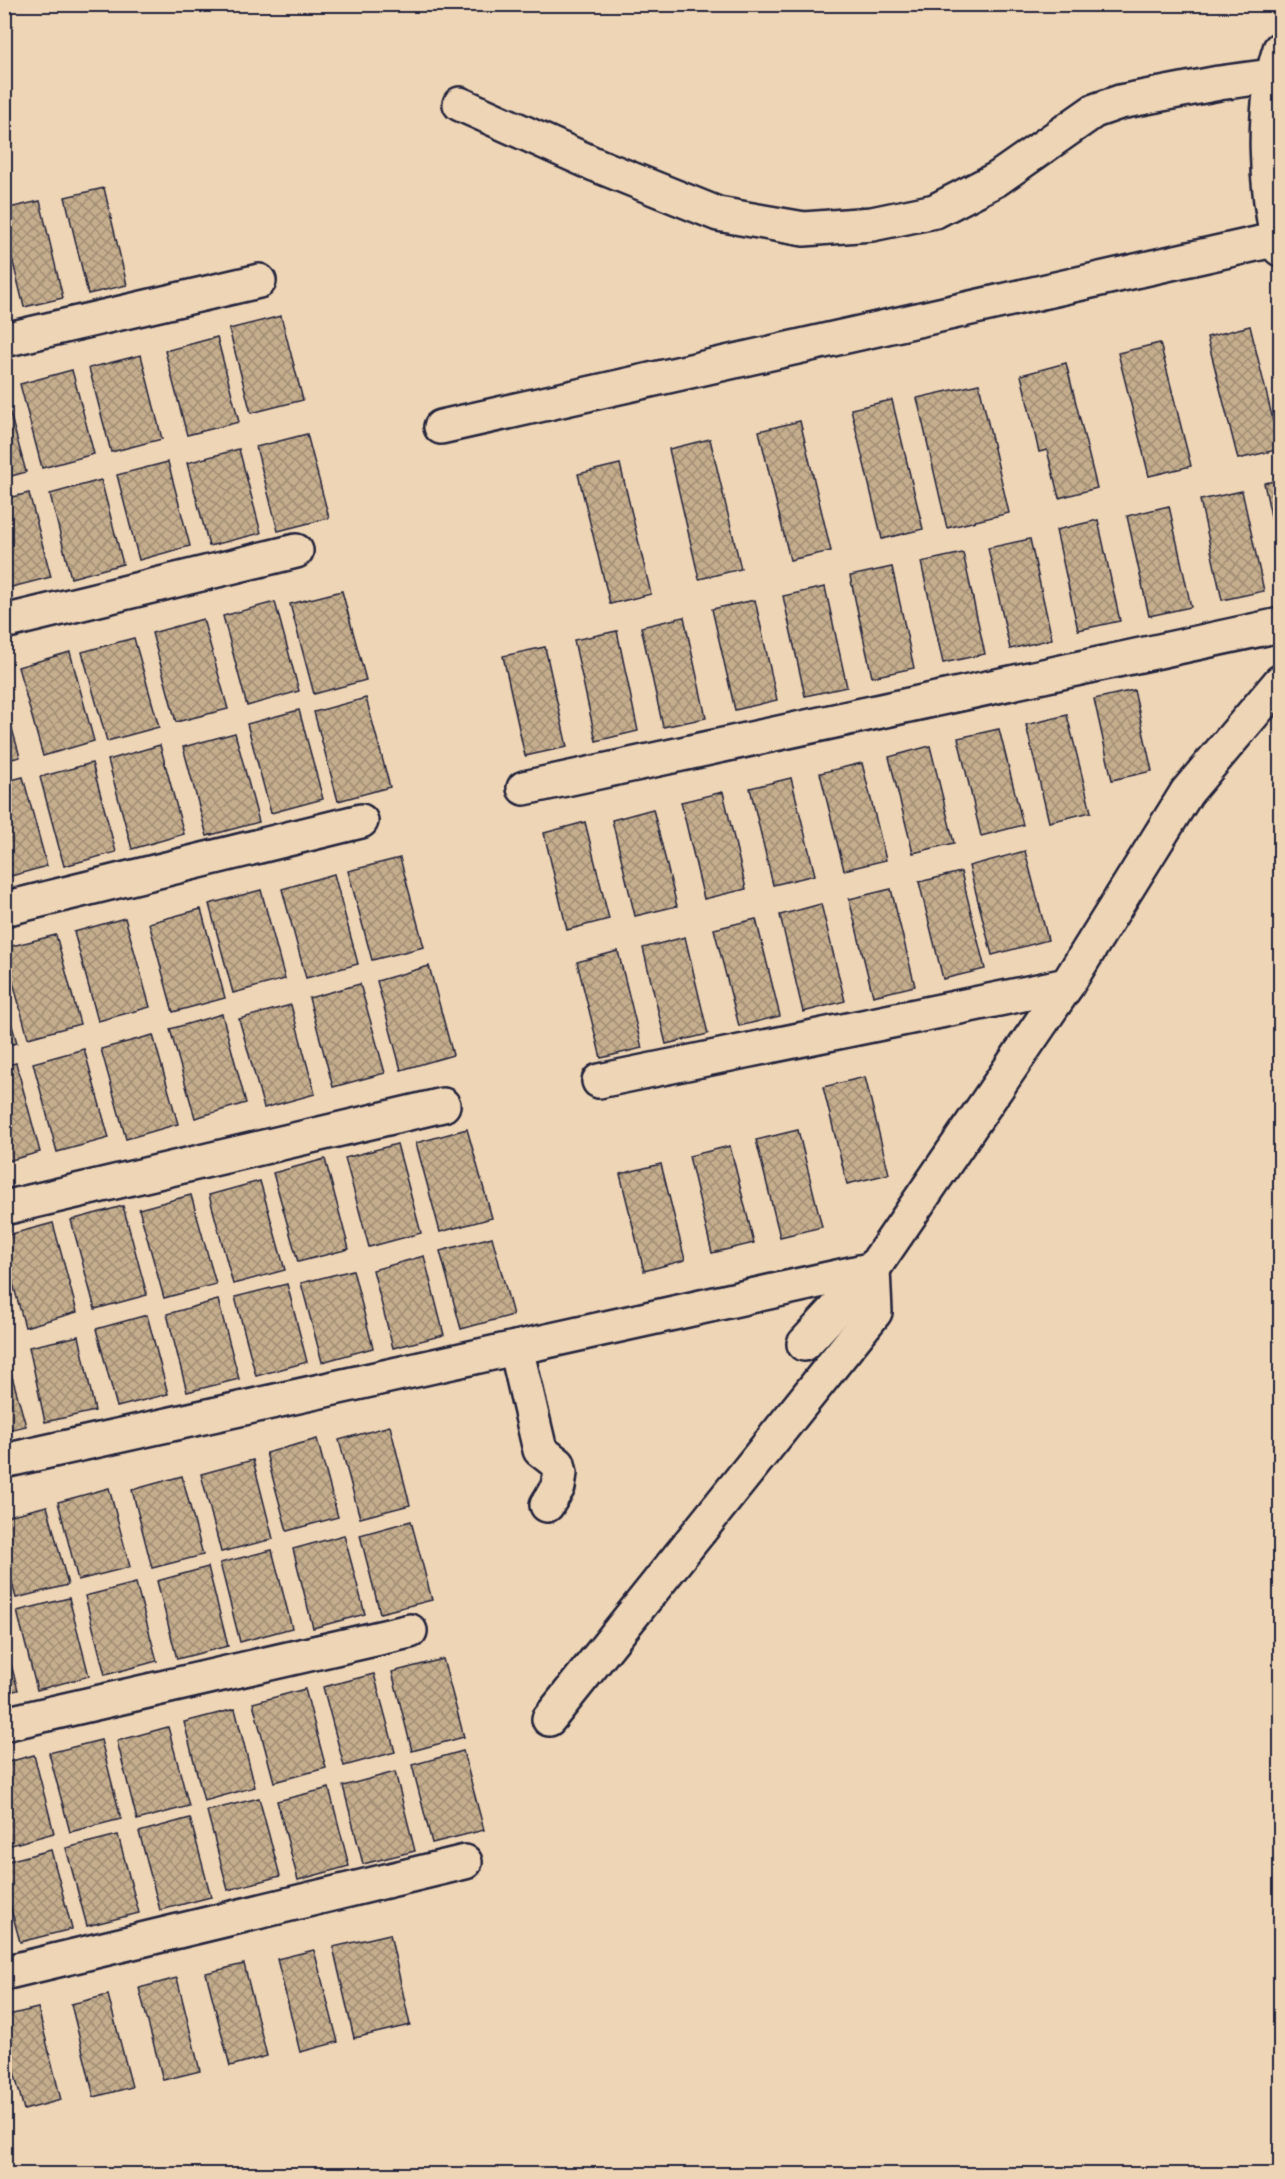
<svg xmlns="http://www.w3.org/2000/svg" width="1285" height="2179" font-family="Kalam,sans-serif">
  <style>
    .building { fill: url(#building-cross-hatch); stroke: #22223b; stroke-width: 1.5 }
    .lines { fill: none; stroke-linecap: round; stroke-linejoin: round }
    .minor-casing { stroke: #22223b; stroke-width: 38 }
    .minor { stroke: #eed5b5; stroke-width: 33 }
  </style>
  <defs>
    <pattern id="building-cross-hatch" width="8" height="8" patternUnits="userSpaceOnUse" patternTransform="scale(1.5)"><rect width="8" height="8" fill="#c5ae8d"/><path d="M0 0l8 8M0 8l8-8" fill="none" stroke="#a08d74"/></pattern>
  </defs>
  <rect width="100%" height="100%" fill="#eed5b5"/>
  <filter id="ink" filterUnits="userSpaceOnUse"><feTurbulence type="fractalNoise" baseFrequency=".0167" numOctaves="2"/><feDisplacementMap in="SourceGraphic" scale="12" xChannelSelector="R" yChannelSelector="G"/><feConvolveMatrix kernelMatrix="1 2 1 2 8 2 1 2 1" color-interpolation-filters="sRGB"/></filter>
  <g filter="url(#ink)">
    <g class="building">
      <polygon points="104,188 127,285 88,294 65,197"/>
      <polygon points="40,201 63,298 24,307 4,226 4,209"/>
      <polygon points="281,316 303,400 251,413 229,329"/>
      <polygon points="1250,326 1280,449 1238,459 1207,337"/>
      <polygon points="217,337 239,422 187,435 165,351"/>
      <polygon points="1160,343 1191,466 1149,476 1118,353"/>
      <polygon points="141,355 162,439 111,452 89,368"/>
      <polygon points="1066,363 1097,488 1059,498 1047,450 1039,452 1021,375"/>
      <polygon points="72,370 94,454 42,468 20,384"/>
      <polygon points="979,384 1009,513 947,528 917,398"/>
      <polygon points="4,391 26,472 4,478"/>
      <polygon points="892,400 923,529 882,539 851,409"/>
      <polygon points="800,421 831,551 790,560 759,431"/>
      <polygon points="307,434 329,518 278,531 256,447"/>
      <polygon points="710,439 741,569 699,579 669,449"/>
      <polygon points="239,449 261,533 209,546 187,463"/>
      <polygon points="168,462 190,546 139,560 117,475"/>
      <polygon points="620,464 651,594 610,604 578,474"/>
      <polygon points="101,480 123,564 71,578 50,494"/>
      <polygon points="1280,480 1280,559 1264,483"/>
      <polygon points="1242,491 1264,591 1222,600 1200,500"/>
      <polygon points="29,493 51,577 4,589 4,499"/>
      <polygon points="1169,506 1191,607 1149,616 1127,516"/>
      <polygon points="1098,520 1120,621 1078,630 1056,530"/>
      <polygon points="1030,539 1052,639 1010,649 988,548"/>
      <polygon points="963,553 985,654 943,663 921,562"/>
      <polygon points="892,567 914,668 872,677 850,576"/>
      <polygon points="825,587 847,687 805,696 783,596"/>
      <polygon points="342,591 366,680 314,694 290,604"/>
      <polygon points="755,600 777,700 735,710 712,609"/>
      <polygon points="275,602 299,691 247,706 223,616"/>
      <polygon points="684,617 706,718 663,727 641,627"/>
      <polygon points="203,619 228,709 176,722 152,633"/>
      <polygon points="617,631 638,731 596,741 574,640"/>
      <polygon points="134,638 159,727 107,741 82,652"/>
      <polygon points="545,647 567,747 525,756 503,656"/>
      <polygon points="70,652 94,741 43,756 18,667"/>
      <polygon points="1134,690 1152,771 1112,780 1094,699"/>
      <polygon points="366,698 390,787 338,801 314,712"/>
      <polygon points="4,700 20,757 4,761"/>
      <polygon points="299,710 323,799 271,813 247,724"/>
      <polygon points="1067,715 1091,812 1049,822 1026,725"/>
      <polygon points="999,729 1023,825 981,836 958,738"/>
      <polygon points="235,733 259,822 207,836 183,747"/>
      <polygon points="160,745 184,834 132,849 108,760"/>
      <polygon points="930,746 954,843 913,853 889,757"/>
      <polygon points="92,763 116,852 64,866 40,777"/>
      <polygon points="862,763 886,860 844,870 820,773"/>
      <polygon points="23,777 47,866 4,878 4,782"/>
      <polygon points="791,778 815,875 773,885 750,788"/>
      <polygon points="723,792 746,889 704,899 681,802"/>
      <polygon points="653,809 677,906 635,916 612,820"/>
      <polygon points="585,822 609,919 567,930 544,833"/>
      <polygon points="1025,851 1048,940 992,955 969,866"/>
      <polygon points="400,858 424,947 372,960 348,871"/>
      <polygon points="961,872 985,969 943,979 919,882"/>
      <polygon points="334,874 358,964 306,978 282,889"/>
      <polygon points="891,889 915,986 873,996 849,899"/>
      <polygon points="261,890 285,979 233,993 209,904"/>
      <polygon points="821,904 845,1001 803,1012 780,915"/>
      <polygon points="201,909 225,998 173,1012 149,923"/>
      <polygon points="125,918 150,1007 98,1021 74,932"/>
      <polygon points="756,919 780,1016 739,1026 714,929"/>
      <polygon points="56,935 80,1024 28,1038 4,948"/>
      <polygon points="685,937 708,1034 666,1044 643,948"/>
      <polygon points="618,951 642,1048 601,1058 577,962"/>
      <polygon points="429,966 453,1055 401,1070 377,981"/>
      <polygon points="360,984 385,1073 333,1087 309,998"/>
      <polygon points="4,998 17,1043 4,1046"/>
      <polygon points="291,1005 315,1094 264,1108 239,1019"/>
      <polygon points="222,1014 246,1103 195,1118 170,1029"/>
      <polygon points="153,1035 178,1124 126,1139 101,1049"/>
      <polygon points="84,1049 109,1138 57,1152 33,1063"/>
      <polygon points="16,1063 40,1152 4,1162 4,1066"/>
      <polygon points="865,1077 889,1174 847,1184 823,1087"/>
      <polygon points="467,1129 492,1218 440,1232 416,1143"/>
      <polygon points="798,1130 822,1227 780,1237 756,1140"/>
      <polygon points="397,1144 421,1233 369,1247 345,1158"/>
      <polygon points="730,1146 754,1243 712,1253 689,1156"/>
      <polygon points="325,1159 349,1249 298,1262 273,1173"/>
      <polygon points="661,1164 685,1260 644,1271 620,1174"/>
      <polygon points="260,1181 285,1270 233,1284 209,1195"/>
      <polygon points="191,1195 216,1284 164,1298 139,1209"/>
      <polygon points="123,1206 147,1295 95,1309 71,1220"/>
      <polygon points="53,1223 77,1312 25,1327 4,1251 4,1236"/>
      <polygon points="492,1237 513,1315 461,1329 440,1251"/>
      <polygon points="424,1256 444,1335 393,1348 373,1270"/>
      <polygon points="353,1270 373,1348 322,1362 301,1283"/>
      <polygon points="287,1284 307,1362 256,1376 235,1297"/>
      <polygon points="218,1300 239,1379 187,1392 167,1314"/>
      <polygon points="147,1315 168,1394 117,1407 96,1329"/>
      <polygon points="79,1336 95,1411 45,1422 29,1347"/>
      <polygon points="4,1348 26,1426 4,1431"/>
      <polygon points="390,1426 410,1505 360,1518 339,1440"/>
      <polygon points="317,1439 338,1517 287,1531 266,1453"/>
      <polygon points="253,1460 273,1539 221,1552 201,1474"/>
      <polygon points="182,1476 203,1555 152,1568 132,1490"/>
      <polygon points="109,1488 130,1567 78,1580 58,1502"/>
      <polygon points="47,1506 68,1585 16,1598 4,1554 4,1517"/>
      <polygon points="411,1521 432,1600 380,1613 360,1535"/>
      <polygon points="344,1535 365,1614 313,1628 293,1549"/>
      <polygon points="272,1550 292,1628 240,1642 220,1563"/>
      <polygon points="208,1567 228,1646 177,1659 157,1581"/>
      <polygon points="136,1583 157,1661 105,1675 85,1596"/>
      <polygon points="69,1598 89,1676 37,1690 17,1611"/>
      <polygon points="4,1639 18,1690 4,1693"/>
      <polygon points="443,1659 464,1737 412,1751 392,1672"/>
      <polygon points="374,1674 395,1752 344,1766 323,1687"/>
      <polygon points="305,1689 326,1768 274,1782 253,1703"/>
      <polygon points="235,1709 255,1787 204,1801 184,1722"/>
      <polygon points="168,1727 189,1806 137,1820 117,1741"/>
      <polygon points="101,1740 121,1819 70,1832 49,1753"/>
      <polygon points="463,1751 484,1830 432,1843 412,1765"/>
      <polygon points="34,1755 54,1833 4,1847 4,1763"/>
      <polygon points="395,1772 415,1851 363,1864 343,1786"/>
      <polygon points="329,1788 349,1866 298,1880 277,1801"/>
      <polygon points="259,1798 280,1876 228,1890 207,1811"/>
      <polygon points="190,1818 211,1897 160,1910 139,1832"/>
      <polygon points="118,1835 139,1913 87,1926 66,1848"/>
      <polygon points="51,1850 72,1929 20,1942 4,1883 4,1862"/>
      <polygon points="390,1934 410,2025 354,2038 333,1947"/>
      <polygon points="314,1950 338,2042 300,2052 277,1959"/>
      <polygon points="244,1964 267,2056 230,2066 206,1973"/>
      <polygon points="177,1978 200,2071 163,2080 139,1988"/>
      <polygon points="108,1995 132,2087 94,2097 71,2004"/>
      <polygon points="38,2008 61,2100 24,2110 4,2033 4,2016"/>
    </g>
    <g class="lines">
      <g class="minor-casing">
        <g id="minor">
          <path d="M1280,49c-19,57 -15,141 0,200"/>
          <polyline points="460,104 594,164 718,214 804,229 872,224 935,211 997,179 1094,111 1120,102 1219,83 1271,76"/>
          <polyline points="4,340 259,281"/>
          <polyline points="441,427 1278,239"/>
          <polyline points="4,622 296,551"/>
          <polyline points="524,788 1280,625"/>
          <polyline points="4,909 361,821"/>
          <polyline points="599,1081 1067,985"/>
          <polyline points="4,1208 443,1105"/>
          <polyline points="804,1344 873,1269"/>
          <polyline points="516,1348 540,1450 558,1464 560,1473 558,1487 547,1505"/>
          <polyline points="4,1461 873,1269 1067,985 1187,792 1280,682"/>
          <polyline points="549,1719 875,1312 873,1269"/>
          <polyline points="4,1724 410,1631"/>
          <polyline points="4,1973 465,1862"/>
        </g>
      </g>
      <use href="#minor" class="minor"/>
    </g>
  </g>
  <rect width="1285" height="2179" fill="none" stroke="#eed5b5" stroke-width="24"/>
  <rect x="12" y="12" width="1261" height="2155" fill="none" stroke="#22223b" stroke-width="2" filter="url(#ink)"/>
</svg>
